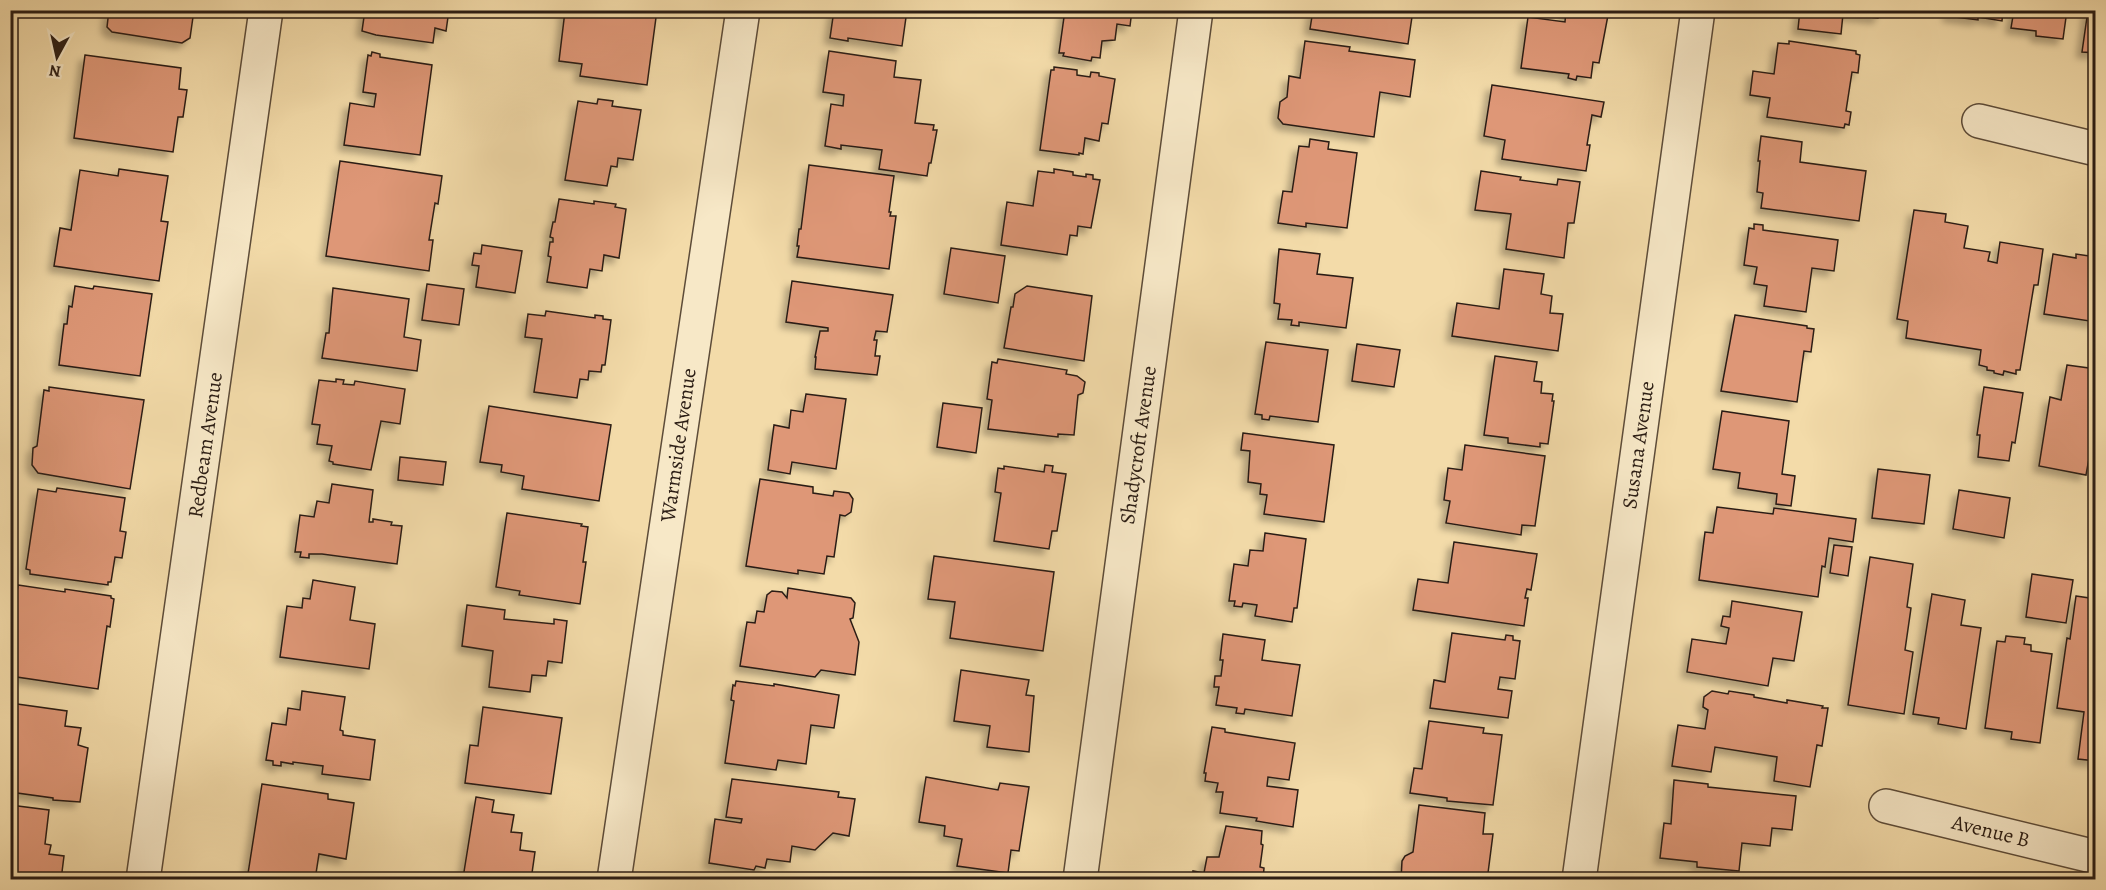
<svg xmlns="http://www.w3.org/2000/svg" width="2106" height="890" font-family="Alegreya,serif">
  <style>
    .building { fill: #de9777; stroke: #2b1d14; stroke-width: 1.5; filter: url(#shadow) }
    .lines { fill: none; stroke-linecap: round; stroke-linejoin: round }
    .minor-casing { stroke: #5d4c39; stroke-width: 36 }
    .minor { stroke: #f7e8c7; stroke-width: 33 }
    .labels { text-anchor: middle; stroke-width: 5; stroke-linejoin: round; paint-order: stroke }
    .street-label { font-size: 21px; fill: #2b1d14; stroke: #f7e8c7 }
  </style>
  <defs>
    <filter id="shadow"><feDropShadow dx="-5.5" dy="5.5" stdDeviation="3" flood-color="#0004"/></filter>
  </defs>
  <rect width="100%" height="100%" fill="#f3dba9"/>
  <filter id="stains"><feTurbulence type="fractalNoise" baseFrequency=".00333" numOctaves="4"/><feColorMatrix values="0 0 0 0 .2 0 0 0 0 .09 0 0 0 0 .02 0 0 0 .5 -.17"/></filter>
  <radialGradient id="worn" r=".72"><stop offset=".6" stop-color="#630" stop-opacity="0"/><stop offset="1" stop-color="#630" stop-opacity=".3"/></radialGradient>
  <g class="building">
    <polygon points="194,10 190,38 182,43 112,32 107,27 109,10"/>
    <polygon points="365,10 449,10 446,31 435,28 433,43 376,35 362,31"/>
    <polygon points="561,10 657,10 647,85 580,76 582,64 559,61 565,11"/>
    <polygon points="834,10 907,10 902,46 848,38 848,41 830,38"/>
    <polygon points="1065,10 1132,10 1130,26 1117,24 1115,40 1102,41 1100,58 1092,57 1091,61 1063,56 1064,53 1059,53"/>
    <polygon points="1313,10 1413,10 1408,44 1310,29"/>
    <polygon points="1566,10 1609,10 1599,63 1593,62 1591,78 1577,76 1576,80 1568,78 1569,74 1521,68 1528,17 1565,22"/>
    <polygon points="1800,10 1882,10 1882,11 1878,18 1843,14 1841,34 1798,29"/>
    <polygon points="1949,10 2003,10 2002,21 1978,17 1978,20 1948,16"/>
    <polygon points="2014,10 2067,10 2063,39 2036,36 2036,31 2011,28"/>
    <polygon points="2088,10 2096,10 2096,53 2082,52"/>
    <polygon points="1305,41 1350,47 1349,51 1415,60 1410,97 1380,92 1374,137 1283,124 1278,118 1280,102 1287,97 1289,76 1300,78"/>
    <polygon points="1789,41 1856,51 1856,54 1860,55 1858,73 1852,72 1846,111 1851,112 1849,125 1845,124 1844,128 1767,117 1770,98 1750,95 1753,71 1774,74 1778,43 1789,44"/>
    <polygon points="829,51 896,61 894,77 921,80 915,123 934,125 933,130 937,130 931,163 929,163 927,176 879,169 882,150 841,145 841,149 825,146 831,104 843,106 844,95 823,92"/>
    <polygon points="372,52 380,54 380,57 432,65 420,155 344,145 350,103 374,107 376,94 363,92 368,55 371,56"/>
    <polygon points="85,55 181,68 179,89 187,90 183,117 178,117 173,152 74,138"/>
    <polygon points="1054,67 1077,70 1077,75 1090,77 1091,72 1099,73 1099,76 1115,79 1108,124 1102,123 1099,141 1085,138 1083,154 1079,153 1079,155 1040,150 1051,70 1054,70"/>
    <polygon points="1492,85 1604,102 1601,117 1592,115 1587,145 1590,145 1586,171 1502,159 1505,140 1484,136"/>
    <polygon points="598,99 613,101 612,106 641,110 633,160 618,158 617,167 611,166 607,186 565,180 578,101 597,104"/>
    <polygon points="1761,136 1802,142 1800,162 1866,171 1859,221 1761,208 1763,193 1757,192 1760,161 1758,161"/>
    <polygon points="1310,139 1329,142 1328,149 1357,153 1347,228 1306,223 1306,227 1278,223 1283,191 1292,192 1299,146 1309,147"/>
    <polygon points="340,161 442,176 438,204 435,203 429,240 433,240 429,271 326,256"/>
    <polygon points="809,165 894,176 889,212 891,212 890,216 896,216 889,269 797,257 799,246 797,246 799,229 801,229"/>
    <polygon points="119,169 168,176 161,221 168,222 159,281 54,266 60,228 71,230 80,170 118,176"/>
    <polygon points="1054,169 1073,172 1073,175 1086,177 1086,174 1093,175 1093,179 1100,180 1091,228 1078,226 1077,236 1070,235 1067,255 1001,245 1007,202 1033,206 1038,171 1054,173"/>
    <polygon points="1481,171 1521,177 1520,180 1557,185 1558,179 1580,182 1574,223 1568,223 1564,258 1506,249 1511,214 1475,210"/>
    <polygon points="559,199 594,204 594,201 616,204 615,207 626,209 619,258 604,255 602,271 590,269 587,288 547,282 551,257 548,256 550,242 553,242 553,238 550,237 553,222 555,222"/>
    <polygon points="1914,210 1946,214 1945,222 1968,226 1964,248 1990,252 1988,261 1997,263 2000,242 2043,249 2038,285 2034,285 2020,370 2016,370 2016,374 2004,371 2003,375 1994,373 1994,371 1987,370 1987,367 1979,365 1981,350 1906,338 1908,321 1897,319"/>
    <polygon points="1754,224 1763,225 1763,230 1838,240 1834,271 1812,268 1806,312 1764,306 1767,286 1754,284 1757,267 1744,265 1749,228 1754,229"/>
    <polygon points="482,245 522,251 515,293 476,287 479,266 472,265 474,253 481,254"/>
    <polygon points="951,248 1005,256 998,303 944,294"/>
    <polygon points="1279,249 1320,254 1317,274 1353,278 1346,328 1299,322 1299,326 1291,325 1292,320 1278,319 1280,304 1274,303"/>
    <polygon points="2053,254 2076,258 2076,254 2096,257 2096,322 2044,314"/>
    <polygon points="1504,269 1544,274 1541,294 1552,296 1550,313 1563,314 1558,351 1452,336 1457,303 1499,309"/>
    <polygon points="792,281 893,295 887,332 876,331 874,340 877,340 875,356 880,356 877,375 815,369 816,357 815,357 820,331 828,331 828,328 786,322"/>
    <polygon points="427,284 464,289 459,325 422,320"/>
    <polygon points="75,286 93,289 94,286 152,294 140,376 59,365 64,324 67,324 69,306 72,307"/>
    <polygon points="1027,286 1092,296 1084,361 1004,348 1011,307 1013,307 1015,294"/>
    <polygon points="333,288 409,299 404,337 421,340 417,371 322,358 326,333 329,333"/>
    <polygon points="546,311 595,318 595,315 603,316 603,319 611,320 605,365 602,365 601,372 589,371 588,380 580,379 577,398 534,392 542,339 525,337 528,314 545,316"/>
    <polygon points="1735,315 1807,326 1807,328 1814,329 1811,352 1804,351 1797,402 1721,391"/>
    <polygon points="1266,342 1328,350 1318,422 1270,416 1269,420 1262,419 1262,415 1255,414"/>
    <polygon points="1357,344 1400,350 1394,387 1352,381"/>
    <polygon points="1495,356 1537,362 1534,381 1542,382 1541,393 1553,394 1552,401 1554,401 1548,444 1540,443 1540,447 1508,443 1508,438 1484,435"/>
    <polygon points="998,359 1067,370 1066,374 1077,376 1085,382 1083,393 1078,395 1074,435 1058,434 1058,437 988,429 992,400 987,399 992,362 997,363"/>
    <polygon points="2067,365 2096,369 2096,420 2086,475 2039,466 2050,397 2061,400"/>
    <polygon points="336,379 344,380 343,384 354,385 355,381 405,389 400,424 381,421 371,470 333,464 333,462 329,461 332,446 317,444 320,425 312,424 319,380 336,382"/>
    <polygon points="49,387 144,400 130,489 38,473 32,465 33,448 37,446 44,390 49,391"/>
    <polygon points="1984,387 2023,393 2015,443 2012,442 2009,461 1978,457 1980,435 1977,435"/>
    <polygon points="806,394 846,399 836,469 792,462 790,474 768,470 774,425 789,428 791,410 803,412"/>
    <polygon points="943,403 982,408 976,453 937,447"/>
    <polygon points="489,406 611,425 599,501 522,489 524,476 501,472 502,465 480,462"/>
    <polygon points="1722,411 1789,421 1782,474 1795,476 1791,506 1776,504 1777,494 1738,488 1740,473 1713,469"/>
    <polygon points="1243,433 1334,445 1324,522 1264,514 1267,495 1260,494 1261,484 1248,482 1250,451 1241,450"/>
    <polygon points="1465,445 1545,456 1535,526 1522,525 1521,535 1446,523 1450,501 1444,500 1448,468 1462,470"/>
    <polygon points="400,457 446,462 443,485 398,480"/>
    <polygon points="1045,465 1053,466 1052,472 1066,474 1057,531 1052,531 1049,549 994,541 1001,493 995,492 998,468 1004,469 1004,466 1044,472"/>
    <polygon points="1878,469 1930,475 1924,524 1872,518"/>
    <polygon points="760,479 813,487 813,493 833,496 834,491 849,493 853,499 851,512 845,516 840,515 834,557 827,556 824,574 798,570 798,574 746,566"/>
    <polygon points="332,484 373,490 369,522 373,522 373,519 392,522 391,525 402,526 397,564 322,554 309,554 309,558 300,557 301,552 295,552 300,515 314,517 317,501 329,503"/>
    <polygon points="57,488 125,498 120,531 126,532 122,558 115,557 111,582 108,582 108,585 30,574 30,570 26,569 38,489 56,492"/>
    <polygon points="1959,490 2010,498 2004,538 1953,529"/>
    <polygon points="1717,507 1773,514 1774,508 1856,519 1853,542 1829,538 1825,567 1822,566 1818,597 1699,580 1705,532 1713,533"/>
    <polygon points="507,513 582,524 581,526 588,527 583,562 586,562 580,604 519,595 520,591 496,587"/>
    <polygon points="1265,533 1306,539 1297,608 1294,608 1292,622 1255,616 1257,605 1243,603 1242,607 1234,606 1235,601 1229,601 1234,564 1248,566 1250,550 1263,551"/>
    <polygon points="1454,542 1537,554 1531,590 1527,589 1525,598 1528,598 1524,626 1413,610 1418,579 1448,583"/>
    <polygon points="1834,545 1852,547 1848,576 1830,573"/>
    <polygon points="934,556 1054,572 1043,651 950,638 955,602 928,599"/>
    <polygon points="1870,557 1913,564 1907,607 1911,608 1905,650 1913,652 1904,714 1848,705"/>
    <polygon points="2032,574 2073,580 2066,623 2026,617"/>
    <polygon points="313,580 355,587 350,620 375,624 369,669 280,657 287,606 302,608 303,598 310,599"/>
    <polygon points="18,585 65,592 65,589 111,596 111,598 114,599 110,627 107,626 98,689 10,676 10,639"/>
    <polygon points="788,588 851,598 855,603 853,618 850,619 859,642 855,675 821,670 815,677 740,666 747,622 755,623 757,611 764,612 767,595 772,591 782,592 787,598"/>
    <polygon points="1932,594 1965,600 1961,625 1981,628 1966,729 1938,724 1939,718 1913,714"/>
    <polygon points="2076,596 2096,599 2096,682 2090,681 2089,689 2096,690 2096,761 2078,759 2084,712 2057,708 2067,638 2070,639"/>
    <polygon points="1732,601 1802,612 1794,661 1773,658 1768,686 1687,672 1692,639 1726,644 1729,628 1721,626 1723,616 1730,617"/>
    <polygon points="467,605 505,610 504,619 554,624 554,619 567,621 562,663 548,661 546,676 532,675 530,692 489,687 493,651 462,646"/>
    <polygon points="1452,633 1505,640 1506,635 1513,636 1513,640 1520,641 1515,679 1500,677 1498,689 1512,691 1508,718 1430,708 1434,680 1445,682"/>
    <polygon points="1223,634 1265,640 1262,660 1300,665 1292,716 1245,709 1244,714 1236,713 1237,708 1216,705 1219,687 1214,687 1215,676 1221,676 1223,660 1220,660"/>
    <polygon points="2006,636 2025,638 2024,644 2031,645 2031,651 2052,654 2040,743 2011,739 2012,732 1985,728 1997,641 2005,642"/>
    <polygon points="961,670 1029,680 1026,695 1034,696 1029,752 987,747 990,726 954,721"/>
    <polygon points="736,681 774,686 774,684 839,695 834,728 811,725 806,764 778,760 776,770 725,763 734,701 731,700 733,685 735,686"/>
    <polygon points="302,691 345,697 340,730 343,731 343,735 375,740 370,780 322,774 323,766 293,762 293,764 281,762 281,766 273,765 273,761 266,760 272,723 286,725 288,708 300,710"/>
    <polygon points="1712,691 1728,694 1729,691 1754,695 1754,697 1787,703 1787,700 1823,706 1822,708 1828,708 1822,746 1817,745 1810,787 1774,781 1777,757 1715,747 1711,772 1672,766 1678,725 1705,729 1708,710 1703,707 1704,697"/>
    <polygon points="10,703 67,711 65,726 81,728 78,745 88,748 80,802 53,800 53,798 10,792"/>
    <polygon points="483,707 562,718 551,794 465,783 470,745 478,746"/>
    <polygon points="1429,721 1484,728 1483,733 1502,735 1493,805 1447,801 1447,798 1410,793 1414,768 1422,769"/>
    <polygon points="1212,727 1225,729 1225,732 1295,743 1289,780 1268,777 1267,786 1298,790 1293,827 1256,821 1257,818 1220,813 1223,792 1216,792 1218,783 1205,781 1206,773 1204,773"/>
    <polygon points="926,777 998,790 1000,783 1029,787 1019,851 1011,850 1008,873 957,866 962,839 944,836 945,826 919,822"/>
    <polygon points="732,779 839,792 838,797 855,799 849,836 833,833 815,850 792,846 790,862 767,859 765,868 756,866 754,870 709,863 715,819 741,823 742,819 726,817"/>
    <polygon points="1674,780 1708,784 1708,787 1796,796 1792,830 1772,828 1770,846 1742,843 1739,871 1697,867 1697,862 1660,858 1664,823 1671,824"/>
    <polygon points="262,784 328,794 328,799 354,803 346,859 319,854 315,880 247,880"/>
    <polygon points="476,797 494,800 492,812 514,815 511,832 522,833 520,850 535,852 531,880 476,880 463,878"/>
    <polygon points="10,805 49,810 45,844 51,845 49,854 64,856 61,880 10,880"/>
    <polygon points="1419,805 1485,813 1483,834 1493,834 1488,873 1483,873 1482,880 1401,880 1402,861 1405,856 1413,852"/>
    <polygon points="1226,826 1262,831 1261,844 1263,845 1260,867 1264,868 1263,880 1192,880 1193,871 1204,873 1207,857 1219,857"/>
  </g>
  <g class="lines">
    <g class="minor-casing">
      <g id="minor">
        <polyline points="1979,121 2096,149"/>
        <polyline points="1886,806 2096,857"/>
        <polyline points="143,880 266,10"/>
        <polyline points="614,880 743,10"/>
        <polyline points="1080,880 1196,10"/>
        <polyline points="1579,880 1698,10"/>
      </g>
    </g>
    <use href="#minor" class="minor"/>
  </g>
  <g class="labels">
    <g class="street-label">
      <text transform="translate(205 445) rotate(-82)" y="7">Redbeam Avenue</text>
      <text transform="translate(678 445) rotate(-82)" y="7">Warmside Avenue</text>
      <text transform="translate(1138 445) rotate(-82)" y="7">Shadycroft Avenue</text>
      <text transform="translate(1638 445) rotate(-82)" y="7">Susana Avenue</text>
      <text transform="translate(1991 831) rotate(14)" y="7">Avenue B</text>
    </g>
  </g>
  <rect width="2106" height="890" fill="none" stroke="#f3dba9" stroke-width="36"/>
  <rect x="12" y="12" width="2082" height="866" fill="none" stroke="#2b1d14" stroke-width="3"/>
  <rect x="18" y="18" width="2070" height="854" fill="none" stroke="#2b1d14" stroke-width="1.5"/>
  <g transform="translate(57 57) rotate(188)" stroke="#f7e8c7" stroke-width="4.5" paint-order="stroke">
  <path d="M0-4.5L10 22L0 15L-10 22Z" fill="#2b1d14"/>
  <text y="-9" font-size="16" font-weight="bold" text-anchor="middle" fill="#2b1d14">N</text>
  </g>
  <rect width="100%" height="100%" filter="url(#stains)"/>
  <rect width="100%" height="100%" fill="url(#worn)"/>
</svg>
